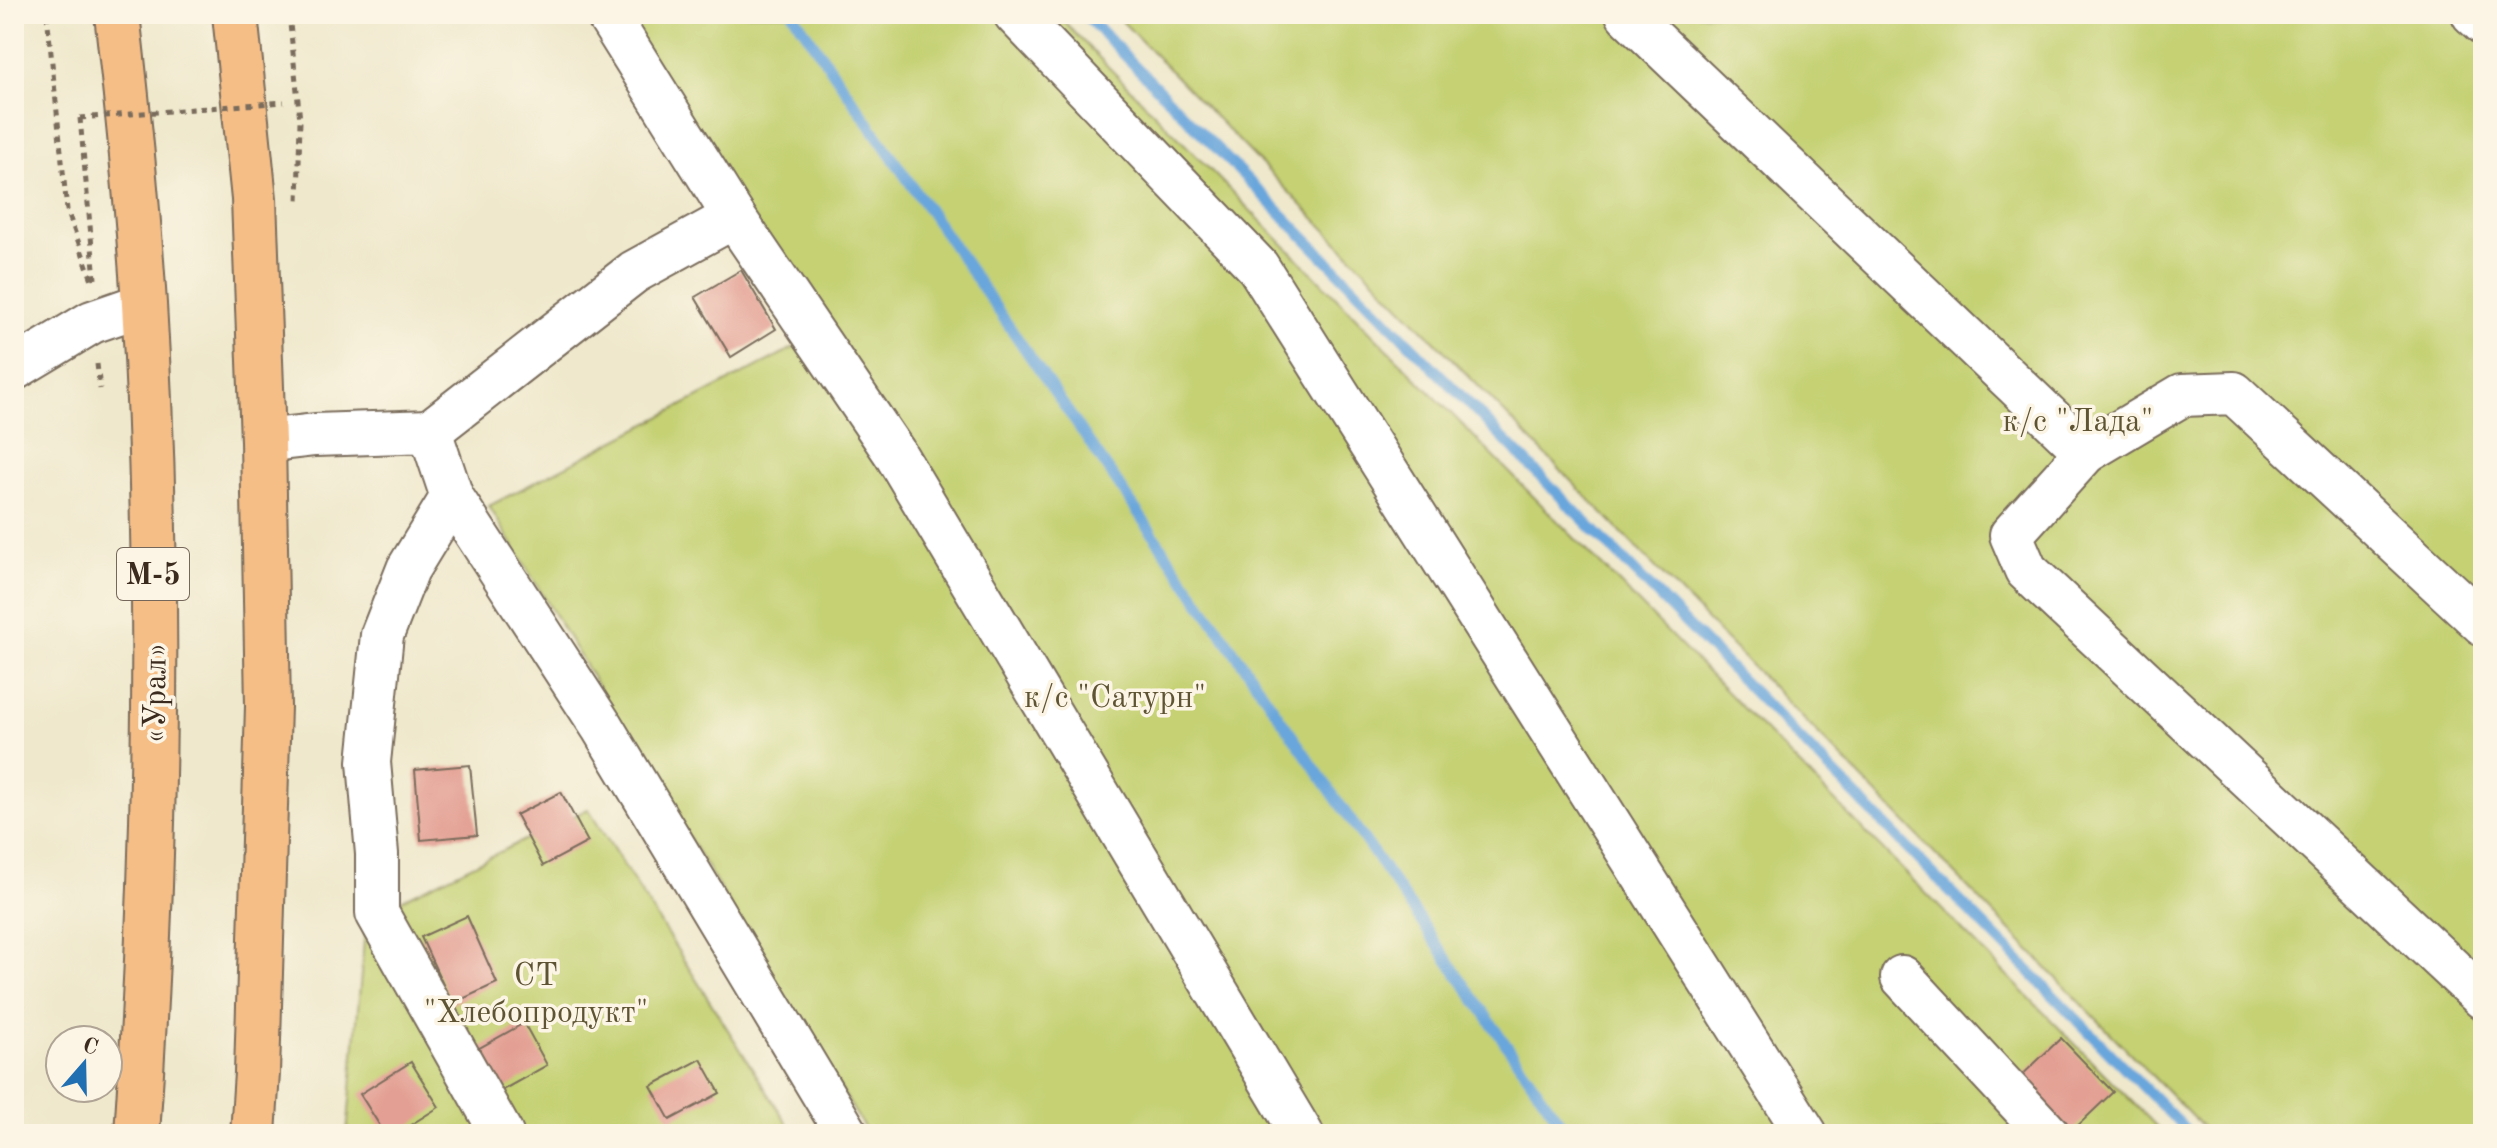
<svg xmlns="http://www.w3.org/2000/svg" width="2497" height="1148" font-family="'Old Standard TT',serif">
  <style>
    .green { fill: #c5d173; stroke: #807e48; stroke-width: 2 }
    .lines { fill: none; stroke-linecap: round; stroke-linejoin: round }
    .stream { stroke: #69a6db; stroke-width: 11 }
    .building { fill: #e39f93 }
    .minor-casing { stroke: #7a6c5b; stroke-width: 46 }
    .highway-casing { stroke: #7a6c5b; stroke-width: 48 }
    .path { stroke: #7a6c5b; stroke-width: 5; stroke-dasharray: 6 6; stroke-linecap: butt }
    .minor { stroke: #fff; stroke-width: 42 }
    .highway { stroke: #f6be87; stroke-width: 44 }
    .path-bridge { stroke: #7a6c5b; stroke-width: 5; stroke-dasharray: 6 6; stroke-linecap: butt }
    .labels { text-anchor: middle; stroke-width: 7; stroke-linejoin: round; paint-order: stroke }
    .shield { fill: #fcf5e5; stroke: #75675a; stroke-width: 2 }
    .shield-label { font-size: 30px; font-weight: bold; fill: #3b2a1e }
    .park-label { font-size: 32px; fill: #5e5433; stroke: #fcf5e5 }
    .street-label { font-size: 32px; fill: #3b2a1e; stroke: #fcf5e5 }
  </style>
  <rect width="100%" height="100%" fill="#fcf5e5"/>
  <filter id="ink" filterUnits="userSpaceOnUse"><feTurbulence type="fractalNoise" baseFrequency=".0125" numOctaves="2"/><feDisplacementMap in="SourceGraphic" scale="16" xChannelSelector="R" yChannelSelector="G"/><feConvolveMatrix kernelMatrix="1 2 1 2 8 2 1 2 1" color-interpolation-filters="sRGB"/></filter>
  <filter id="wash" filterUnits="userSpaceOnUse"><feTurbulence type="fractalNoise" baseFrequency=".006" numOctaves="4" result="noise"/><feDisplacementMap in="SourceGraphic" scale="32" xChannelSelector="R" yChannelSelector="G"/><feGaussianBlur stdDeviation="1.8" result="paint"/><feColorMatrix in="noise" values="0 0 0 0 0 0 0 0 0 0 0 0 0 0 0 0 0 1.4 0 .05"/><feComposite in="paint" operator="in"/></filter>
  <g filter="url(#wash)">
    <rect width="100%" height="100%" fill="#efe8cc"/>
    <g class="green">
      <polygon points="625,14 1056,14 2164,1134 868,1134 489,506 822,333"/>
      <polygon points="1115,14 2483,14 2483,1134 2209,1134"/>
      <polygon points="588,809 794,1134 347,1134 366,917"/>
    </g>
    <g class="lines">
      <g class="stream">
        <polyline points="793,14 1568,1134"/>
        <polyline points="1084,14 2190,1134"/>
      </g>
    </g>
    <g id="blocks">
      <g class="building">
        <polygon points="741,270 776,329 731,357 695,297"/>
        <polygon points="470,765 477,835 421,840 415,770"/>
        <polygon points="561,792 588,842 543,866 516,815"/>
        <polygon points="467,916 497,983 452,1004 421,937"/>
        <polygon points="524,1023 547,1065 499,1092 476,1050"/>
        <polygon points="2061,1038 2113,1092 2069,1134 2066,1134 2016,1081"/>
        <polygon points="701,1059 720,1093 670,1120 651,1086"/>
        <polygon points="411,1062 439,1107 396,1134 385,1134 360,1094"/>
      </g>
    </g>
  </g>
  <g filter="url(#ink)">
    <use href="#blocks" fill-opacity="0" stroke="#7a6c5b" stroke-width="2"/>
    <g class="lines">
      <g class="minor-casing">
        <g id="minor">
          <polyline points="607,14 734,217"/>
          <polyline points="1015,14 1258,267 1806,1134"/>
          <polyline points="1627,14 2086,452 2182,395 2234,393 2483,624"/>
          <polyline points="2473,14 2483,23"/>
          <polyline points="14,369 92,322 144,304"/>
          <polyline points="430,431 634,272 734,217 894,452 1302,1134"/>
          <polyline points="263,441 315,435 430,431 452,497"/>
          <polyline points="2086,452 2011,535 2026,570 2483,998"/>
          <polyline points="1902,977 2048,1134"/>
          <polyline points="502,1134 377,913 377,854 369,762 382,635 408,569 452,497 602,727 847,1134"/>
        </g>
      </g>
      <g class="highway-casing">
        <g id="highway">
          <path d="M117,14c11,96 21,193 27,290 17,276 12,554 -7,830"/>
          <polyline points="235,14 254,199 263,441 268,706 257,1073 253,1134"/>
        </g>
      </g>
      <g class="path">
        <polyline points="47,14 67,210 92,280"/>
        <polyline points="289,14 300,120 298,204"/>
        <polyline points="80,118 95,279"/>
        <polyline points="97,364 100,389"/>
      </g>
      <use href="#minor" class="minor"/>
      <use href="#highway" class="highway"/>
      <polyline class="path-bridge" points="80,118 284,102"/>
    </g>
  </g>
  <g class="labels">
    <rect class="shield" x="117" y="548" width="72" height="52" rx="6"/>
    <g class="shield-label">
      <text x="153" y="584">М-5</text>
    </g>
    <g class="park-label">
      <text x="2078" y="431">к/с "Лада"</text>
      <text x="1115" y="707">к/с "Сатурн"</text>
      <text x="536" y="985">СТ<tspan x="536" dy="37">"Хлебопродукт"</tspan></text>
    </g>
    <g class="street-label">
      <text transform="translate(154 693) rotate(-89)" y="11">«Урал»</text>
    </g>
  </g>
  <rect width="2497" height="1148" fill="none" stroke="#fcf5e5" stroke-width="48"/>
  <g transform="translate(84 1064) rotate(20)"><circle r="38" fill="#fcf5e5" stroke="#afa495" stroke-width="2"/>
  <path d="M0-6L14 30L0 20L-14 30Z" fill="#1f6fb2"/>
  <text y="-12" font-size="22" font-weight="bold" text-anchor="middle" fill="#3b2a1e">С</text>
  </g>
</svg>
